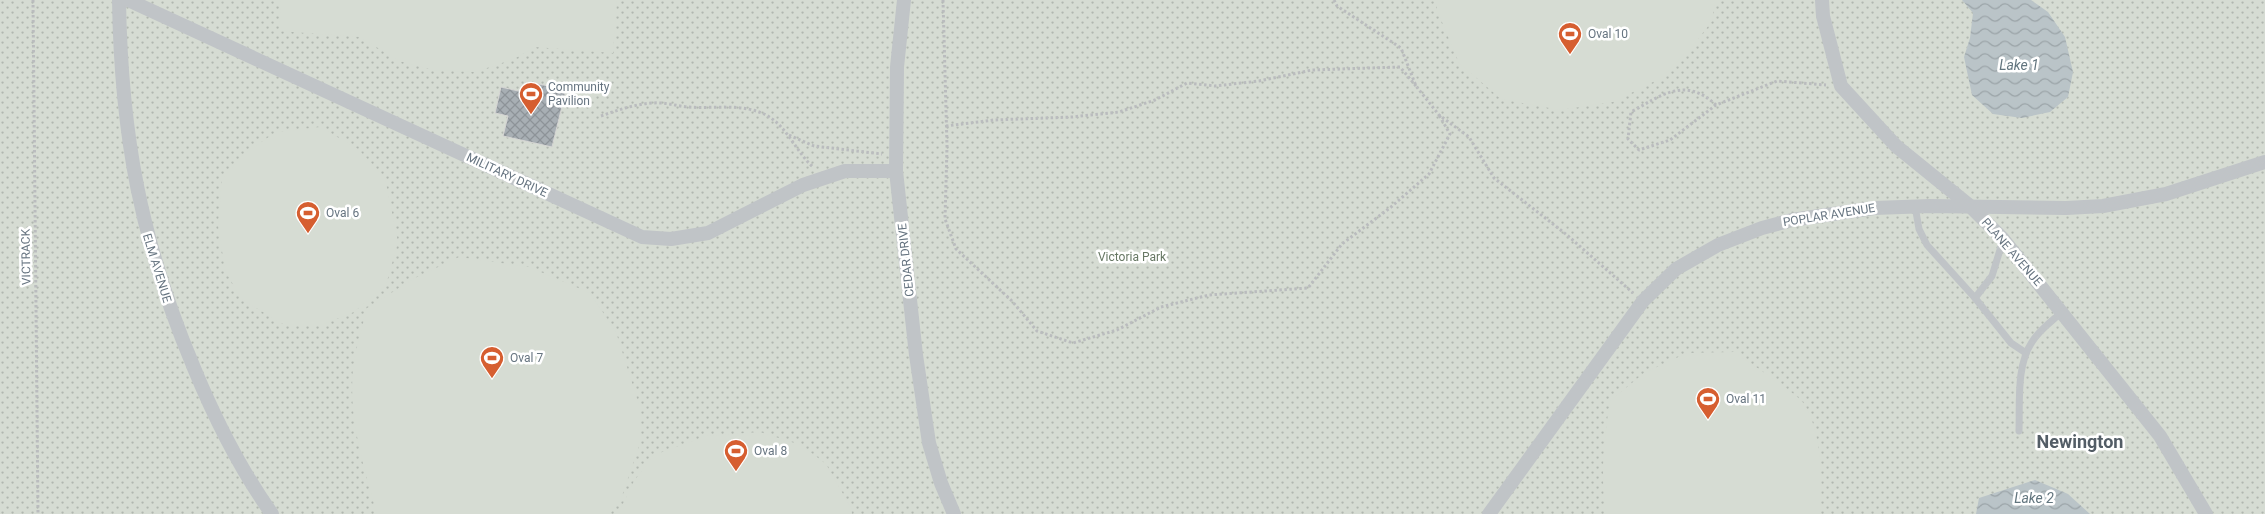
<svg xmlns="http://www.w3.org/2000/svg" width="2265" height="514" font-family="Roboto,sans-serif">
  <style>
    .grass { fill: url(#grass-dots) }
    .pitch { fill: #d6dcd3 }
    .water { fill: url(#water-waves) }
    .building { fill: url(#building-cross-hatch); stroke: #d6d6d4 }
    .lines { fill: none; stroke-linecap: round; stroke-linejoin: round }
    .path { stroke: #babcbe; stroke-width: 3; stroke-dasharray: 2.5 2.5; stroke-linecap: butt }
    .service { stroke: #c0c4c7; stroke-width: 7 }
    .minor { stroke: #c0c4c7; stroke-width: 14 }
    .labels { text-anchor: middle; stroke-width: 5; stroke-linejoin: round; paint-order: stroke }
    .poi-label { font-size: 12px; fill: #667480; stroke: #fff; text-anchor: start }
    .street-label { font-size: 12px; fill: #667480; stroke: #fff }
    .park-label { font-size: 12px; fill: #677864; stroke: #fff }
    .water-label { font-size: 14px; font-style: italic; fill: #62757e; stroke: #fff }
    .district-label { font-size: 18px; font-weight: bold; fill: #535d66; stroke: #fff }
  </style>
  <defs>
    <pattern id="grass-dots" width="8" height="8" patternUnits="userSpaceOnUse" patternTransform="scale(1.25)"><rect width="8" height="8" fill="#d6dcd3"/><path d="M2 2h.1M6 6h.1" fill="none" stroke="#b1b7b0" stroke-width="1.8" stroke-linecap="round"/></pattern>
    <pattern id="water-waves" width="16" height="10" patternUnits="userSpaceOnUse" patternTransform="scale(1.25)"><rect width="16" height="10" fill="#bac4c8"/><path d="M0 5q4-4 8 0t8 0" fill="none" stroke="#9ba4a8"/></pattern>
    <pattern id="building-cross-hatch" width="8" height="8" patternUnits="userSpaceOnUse" patternTransform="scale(1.25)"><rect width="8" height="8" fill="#a8afb4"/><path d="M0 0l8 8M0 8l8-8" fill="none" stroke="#8d9398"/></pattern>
  </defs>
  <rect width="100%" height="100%" fill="#f5f5f2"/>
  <rect class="grass" x="0" y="0" width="2265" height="514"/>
  <g class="pitch">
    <polygon points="281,0 617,0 613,53 535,47 514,59 475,72 433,70 399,61 360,37 279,31"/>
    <polygon points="1437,0 1715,0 1712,21 1692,47 1659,79 1613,102 1560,110 1501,99 1459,63 1437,10"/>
    <polygon points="320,127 358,149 385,178 398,242 386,285 354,312 324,324 283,324 241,299 225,270 218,225 222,179 245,153 276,132"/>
    <path d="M459,257l70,10 61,26 26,39 23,73v41l-18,53 -11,15h-233c-14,-50 -32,-105 -22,-158 3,-16 8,-32 12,-48l48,-30z"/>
    <path d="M1734,352c14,10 64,42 71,53 17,30 18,76 15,109h-214c-6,-37 -2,-76 4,-113l34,-28 43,-20z"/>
    <polygon points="760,432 801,445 826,464 851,508 852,514 618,514 634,481 654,455 706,436"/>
  </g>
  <g class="water">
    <polygon points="1962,0 2031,0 2048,12 2065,37 2073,72 2068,97 2050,112 2022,118 1993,114 1972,95 1964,57 1970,38 1973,13"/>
    <polygon points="2035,480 2068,494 2090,514 1976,514 1979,498"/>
  </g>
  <polygon class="building" points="530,82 566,90 552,147 503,136 508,116 495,113 501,87 527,93"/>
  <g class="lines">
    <g class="path">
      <polyline points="33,0 38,514"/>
      <polyline points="943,0 947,146 945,219 956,249 1012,301 1037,331 1073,343 1117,330 1161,307 1209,295 1308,288 1342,244 1391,207 1429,174 1450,134 1439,115"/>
      <polyline points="1334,0 1337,6 1401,48 1416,86 1439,115 1469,137 1494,178 1567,235 1633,293"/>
      <path d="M1716,105c-31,-29 -54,-10 -85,7l-3,27 11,11 31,-10 46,-35 61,-24 49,4"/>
      <path d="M601,116c17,-6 34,-12 52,-13 12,-1 23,3 35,4 25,2 52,-4 76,7 23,11 31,37 49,53"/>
      <polyline points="946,126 994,120 1072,117 1119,112 1155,100 1187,83 1215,86 1259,81 1312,70 1400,67 1416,86"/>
      <polyline points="789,135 814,146 882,154"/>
    </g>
    <g class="service">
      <polyline points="1915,206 1919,229 1927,245 1975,298 2011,343 2026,353"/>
      <polyline points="1975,298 1992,276 2003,240"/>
      <path d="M2019,431c1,-28 -3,-65 13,-89 7,-12 20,-21 30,-30"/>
    </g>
    <g class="minor">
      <path d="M119,0c2,136 22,242 75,368 21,51 46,101 78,146"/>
      <polyline points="128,0 642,237 671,239 708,233 803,185 845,171 896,171"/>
      <polyline points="904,0 897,67 896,171 916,355 929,443 941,483 954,514"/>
      <polyline points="1822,0 1823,16 1841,86 1896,146 1970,206 2003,239 2160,436 2206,514"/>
      <polyline points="1489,514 1643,301 1676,269 1718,245 1762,228 1792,220 1874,208 1930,206 2066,208 2103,206 2166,194 2265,162"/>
    </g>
  </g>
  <defs>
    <g id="stadium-pin" transform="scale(1.25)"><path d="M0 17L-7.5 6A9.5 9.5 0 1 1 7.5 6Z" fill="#d65e30" stroke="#fff"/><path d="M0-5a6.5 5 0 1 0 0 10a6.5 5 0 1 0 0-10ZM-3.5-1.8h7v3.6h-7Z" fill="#fff"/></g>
  </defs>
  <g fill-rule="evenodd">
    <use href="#stadium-pin" x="1570" y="34"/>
    <use href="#stadium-pin" x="531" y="94"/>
    <use href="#stadium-pin" x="308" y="213"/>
    <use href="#stadium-pin" x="492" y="358"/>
    <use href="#stadium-pin" x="1708" y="399"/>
    <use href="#stadium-pin" x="736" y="451"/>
  </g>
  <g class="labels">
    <g class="poi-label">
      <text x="1588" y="38">Oval 10</text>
      <text x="548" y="91">Community<tspan x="548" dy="14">Pavilion</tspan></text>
      <text x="326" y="217">Oval 6</text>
      <text x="510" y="362">Oval 7</text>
      <text x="1726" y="403">Oval 11</text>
      <text x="754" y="455">Oval 8</text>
    </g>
    <g class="street-label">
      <text transform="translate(507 175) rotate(25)" y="4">MILITARY DRIVE</text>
      <text transform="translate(1829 215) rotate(-9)" y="4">POPLAR AVENUE</text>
      <text transform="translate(2012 252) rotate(49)" y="4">PLANE AVENUE</text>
      <text transform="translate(26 257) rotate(-91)" y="4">VICTRACK</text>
      <text transform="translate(906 260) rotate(-96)" y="4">CEDAR DRIVE</text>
      <text transform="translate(157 268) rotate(73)" y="4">ELM AVENUE</text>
    </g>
    <g class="park-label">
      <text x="1132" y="261">Victoria Park</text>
    </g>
    <g class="water-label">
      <text x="2019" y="70">Lake 1</text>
      <text x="2034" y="503">Lake 2</text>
    </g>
    <g class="district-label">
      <text x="2080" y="448">Newington</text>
    </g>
  </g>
</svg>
